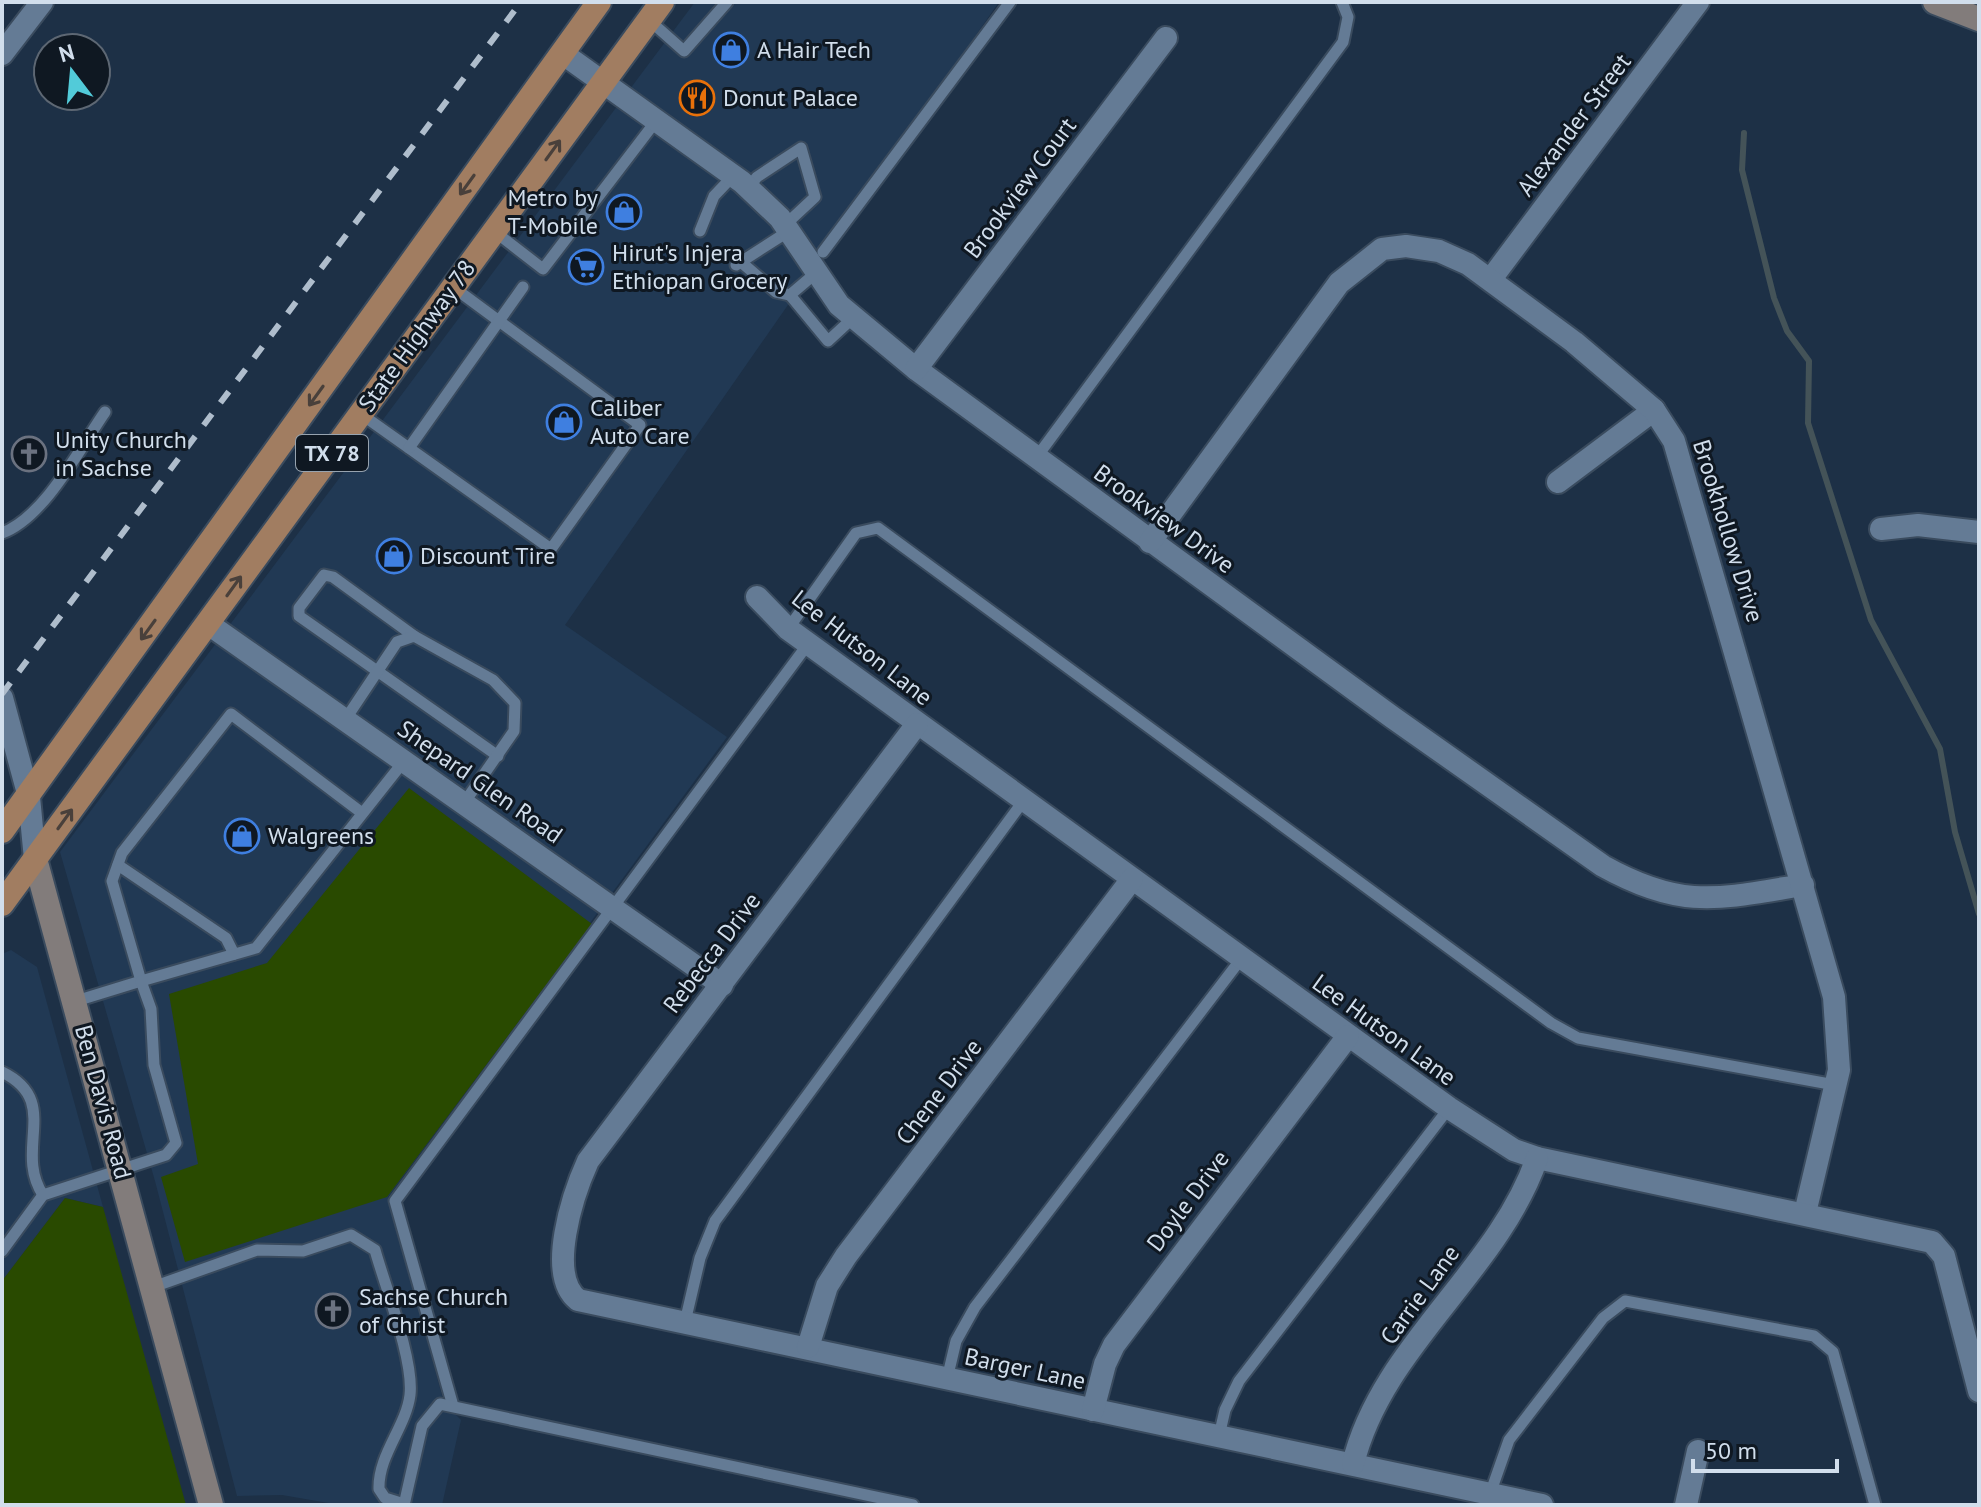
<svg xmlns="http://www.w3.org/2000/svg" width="1981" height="1507" font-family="'PT Sans',sans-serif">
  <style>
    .built { fill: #213954 }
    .grass { fill: #294a00 }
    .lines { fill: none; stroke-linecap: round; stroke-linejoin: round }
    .stream { stroke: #445358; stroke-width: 6 }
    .lane-casing { stroke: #3a4b5e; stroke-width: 15 }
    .street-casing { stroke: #3a4b5e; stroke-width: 26 }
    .secondary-casing { stroke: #3a4b5e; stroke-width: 28 }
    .primary-casing { stroke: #3a4b5e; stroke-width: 28 }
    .lane { stroke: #647b95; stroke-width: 11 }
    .street { stroke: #647b95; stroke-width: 22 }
    .secondary { stroke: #827c7b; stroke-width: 24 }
    .primary { stroke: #a17d61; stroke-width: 24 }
    .rail { stroke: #afbdcc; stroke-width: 6; stroke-dasharray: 14 14; stroke-linecap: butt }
    .oneway { stroke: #49403b }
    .labels { text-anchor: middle; stroke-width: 6; stroke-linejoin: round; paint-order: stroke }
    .shield { fill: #0f1822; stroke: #97a3af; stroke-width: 2 }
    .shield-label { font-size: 22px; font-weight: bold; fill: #d1deec }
    .poi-label { font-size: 24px; fill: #d1deec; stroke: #0f1822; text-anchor: start }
    .street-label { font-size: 24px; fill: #d1deec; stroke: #0f1822 }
  </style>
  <rect width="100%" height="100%" fill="#1d3046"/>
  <g class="built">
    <polygon points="695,2 999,2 565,625 727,737 388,1197 444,1403 461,1420 442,1505 340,1505 282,1495 237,1496 155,1181 60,852"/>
    <polygon points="11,950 37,967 103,1207 65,1198 2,1281 2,954"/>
  </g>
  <g class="grass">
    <polygon points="409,788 592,924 387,1197 185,1262 161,1177 198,1164 169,994 267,963"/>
    <polygon points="65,1198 103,1207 186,1505 2,1505 2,1281"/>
  </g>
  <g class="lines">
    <polyline class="stream" points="1744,133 1742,170 1774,298 1787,331 1809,361 1808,423 1871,620 1940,749 1955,832 1979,914"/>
    <g class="lane-casing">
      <g id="lane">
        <polyline points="649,20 684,51 727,2"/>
        <polyline points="748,188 757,177 801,148 815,197 785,225"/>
        <polyline points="494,231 543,269 656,121"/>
        <polyline points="700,231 714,196 733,176"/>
        <polyline points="823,252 1010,2"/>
        <polyline points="741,262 776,292 790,295"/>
        <polyline points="736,265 789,231"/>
        <polyline points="817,272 790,295 828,341 854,317"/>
        <polyline points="361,414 551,549 640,425 453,287"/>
        <polyline points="409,448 523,287"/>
        <polyline points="1036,458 1343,42 1348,17 1342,2"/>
        <path d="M2,533c42,-15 78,-85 103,-121"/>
        <polyline points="788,629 856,533 878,528 1551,1023 1578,1038 1835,1085"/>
        <polyline points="414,636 333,577 324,575 299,608 299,616 498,756"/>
        <polyline points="345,720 397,642 414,636 493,680 515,703 514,731 464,803"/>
        <polyline points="118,865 226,938 234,954"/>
        <polyline points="76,1001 141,981 112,881 122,853 231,714 362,813"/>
        <path d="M2,1072c60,29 11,77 41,123"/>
        <polyline points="2,1251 43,1195 166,1155 176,1143 154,1065 151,1009 141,981 256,948 404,761"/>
        <path d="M153,1287l104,-37 46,1 48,-16 24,15c10,36 39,110 35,145 -4,32 -32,60 -31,94l6,9 19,6"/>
        <polyline points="685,1322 700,1258 715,1221 1024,800"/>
        <polyline points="947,1379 956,1341 975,1307 1241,959"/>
        <polyline points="453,1406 395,1201 808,644"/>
        <polyline points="1219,1436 1225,1410 1239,1381 1449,1108"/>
        <polyline points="1490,1494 1509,1440 1603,1318 1625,1301 1814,1336 1833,1352 1875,1505"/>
        <polyline points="404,1505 422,1426 440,1404 913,1505"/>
      </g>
    </g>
    <g class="street-casing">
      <g id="street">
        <path d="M562,53l180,129 38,36 59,87 77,64 476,348 211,149c79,44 115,33 200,19"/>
        <polyline points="2,54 42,2"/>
        <polyline points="1491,279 1698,2"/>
        <polyline points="916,369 1166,38"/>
        <polyline points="1558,482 1654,410"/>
        <polyline points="1881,529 1918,525 1979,532"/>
        <polyline points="1150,542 1339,283 1382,249 1406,246 1439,251 1468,264 1574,342 1654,410 1674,441 1834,997 1839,1070 1805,1213"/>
        <polyline points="757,597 788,629 1449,1108 1514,1150 1537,1158 1932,1242 1944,1256 1979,1391"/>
        <polyline points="207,623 722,985"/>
        <polyline points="2,698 29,797 35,859"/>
        <path d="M917,724l-329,437c-15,33 -42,114 -10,139l964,205"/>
        <polyline points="808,1347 827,1286 846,1256 1132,879"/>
        <polyline points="1093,1410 1105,1364 1114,1345 1348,1036"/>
        <path d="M1353,1464c28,-117 145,-193 184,-306"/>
        <polyline points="1686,1505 1698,1451"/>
      </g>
    </g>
    <g class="secondary-casing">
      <g id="secondary">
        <polyline points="1935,2 1979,19"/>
        <polyline points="35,859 211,1505"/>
      </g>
    </g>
    <g class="primary-casing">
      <g id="primary">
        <polyline points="2,831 599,2"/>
        <polyline points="2,904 662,2"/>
      </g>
    </g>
    <use href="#lane" class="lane"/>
    <use href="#street" class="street"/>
    <use href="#secondary" class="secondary"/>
    <use href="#primary" class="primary"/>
    <polyline class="rail" points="2,694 521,2"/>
  </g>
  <defs><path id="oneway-shaft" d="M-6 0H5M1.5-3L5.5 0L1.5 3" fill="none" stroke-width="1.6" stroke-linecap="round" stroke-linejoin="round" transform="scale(2)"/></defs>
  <g class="oneway">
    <use href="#oneway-shaft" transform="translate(553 150) rotate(-54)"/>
    <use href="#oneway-shaft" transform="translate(467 185) rotate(126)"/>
    <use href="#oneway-shaft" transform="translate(316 396) rotate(126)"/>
    <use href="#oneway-shaft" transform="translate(234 586) rotate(-54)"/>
    <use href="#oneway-shaft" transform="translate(148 630) rotate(126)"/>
    <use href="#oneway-shaft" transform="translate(65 819) rotate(-54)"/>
  </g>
  <defs>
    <g id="shop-ring" transform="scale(1.8)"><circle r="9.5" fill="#0f1822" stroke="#3f7fe0" stroke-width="1.5"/><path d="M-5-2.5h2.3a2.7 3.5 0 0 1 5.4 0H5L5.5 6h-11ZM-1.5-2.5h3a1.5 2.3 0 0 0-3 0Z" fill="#3f7fe0"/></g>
    <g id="restaurant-ring" transform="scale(1.8)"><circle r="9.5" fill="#0f1822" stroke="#e8710a" stroke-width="1.5"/><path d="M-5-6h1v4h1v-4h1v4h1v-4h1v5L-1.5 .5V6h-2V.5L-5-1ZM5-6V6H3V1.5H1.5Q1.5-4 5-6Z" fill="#e8710a"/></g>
    <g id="supermarket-ring" transform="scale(1.8)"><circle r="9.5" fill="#0f1822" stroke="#3f7fe0" stroke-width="1.5"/><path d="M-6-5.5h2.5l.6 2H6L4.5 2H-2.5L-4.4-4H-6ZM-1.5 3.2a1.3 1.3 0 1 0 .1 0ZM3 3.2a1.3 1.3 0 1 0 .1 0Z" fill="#3f7fe0"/></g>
    <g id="church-ring" transform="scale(1.8)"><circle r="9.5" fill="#0f1822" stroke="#6b7280" stroke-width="1.5"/><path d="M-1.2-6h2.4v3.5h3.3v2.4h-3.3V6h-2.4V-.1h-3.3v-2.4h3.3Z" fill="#6b7280"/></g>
  </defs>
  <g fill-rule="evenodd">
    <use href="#shop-ring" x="731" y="50"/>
    <use href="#restaurant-ring" x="697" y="98"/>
    <use href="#shop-ring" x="624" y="212"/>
    <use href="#supermarket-ring" x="586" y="267"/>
    <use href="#shop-ring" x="564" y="422"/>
    <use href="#church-ring" x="29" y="454"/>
    <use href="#shop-ring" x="394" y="556"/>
    <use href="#shop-ring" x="242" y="836"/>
    <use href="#church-ring" x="333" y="1311"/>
  </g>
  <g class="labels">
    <rect class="shield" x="296" y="435" width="72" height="36" rx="6"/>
    <g class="shield-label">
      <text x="332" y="461">TX 78</text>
    </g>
    <g class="poi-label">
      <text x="757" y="58">A Hair Tech</text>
      <text x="723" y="106">Donut Palace</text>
      <text x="598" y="206" text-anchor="end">Metro by<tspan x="598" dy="28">T-Mobile</tspan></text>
      <text x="612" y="261">Hirut's Injera<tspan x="612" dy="28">Ethiopan Grocery</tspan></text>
      <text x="590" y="416">Caliber<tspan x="590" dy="28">Auto Care</tspan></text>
      <text x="55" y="448">Unity Church<tspan x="55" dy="28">in Sachse</tspan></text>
      <text x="420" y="564">Discount Tire</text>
      <text x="268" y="844">Walgreens</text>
      <text x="359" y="1305">Sachse Church<tspan x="359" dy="28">of Christ</tspan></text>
    </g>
    <g class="street-label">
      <text transform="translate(1574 125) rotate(-53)" y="8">Alexander Street</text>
      <text transform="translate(1020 188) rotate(-53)" y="8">Brookview Court</text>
      <text transform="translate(417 336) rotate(-54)" y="8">State Highway 78</text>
      <text transform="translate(1164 519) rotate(36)" y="8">Brookview Drive</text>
      <text transform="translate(1728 531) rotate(73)" y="8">Brookhollow Drive</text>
      <text transform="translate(862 648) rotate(38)" y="8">Lee Hutson Lane</text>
      <text transform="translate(480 782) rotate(35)" y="8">Shepard Glen Road</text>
      <text transform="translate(712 953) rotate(-53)" y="8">Rebecca Drive</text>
      <text transform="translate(1384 1030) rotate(36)" y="8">Lee Hutson Lane</text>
      <text transform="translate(939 1092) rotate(-53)" y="8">Chene Drive</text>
      <text transform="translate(103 1102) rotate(75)" y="8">Ben Davis Road</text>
      <text transform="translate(1188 1201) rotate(-53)" y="8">Doyle Drive</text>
      <text transform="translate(1420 1295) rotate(-54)" y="8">Carrie Lane</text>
      <text transform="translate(1025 1369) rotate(12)" y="8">Barger Lane</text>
    </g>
  </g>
  <rect width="1981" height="1507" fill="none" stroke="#d1deec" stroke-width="8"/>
  <g transform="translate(72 72) rotate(344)"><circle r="38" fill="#0f1822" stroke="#5d6773" stroke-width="2"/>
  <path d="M0-6L14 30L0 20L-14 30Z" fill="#52cbd9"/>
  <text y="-12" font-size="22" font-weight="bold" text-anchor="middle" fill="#d1deec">N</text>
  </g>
  <path d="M1693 1459v12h144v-12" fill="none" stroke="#d1deec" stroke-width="4"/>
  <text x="1705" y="1459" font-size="24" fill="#d1deec" stroke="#0f1822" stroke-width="6" paint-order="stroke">50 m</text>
</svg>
